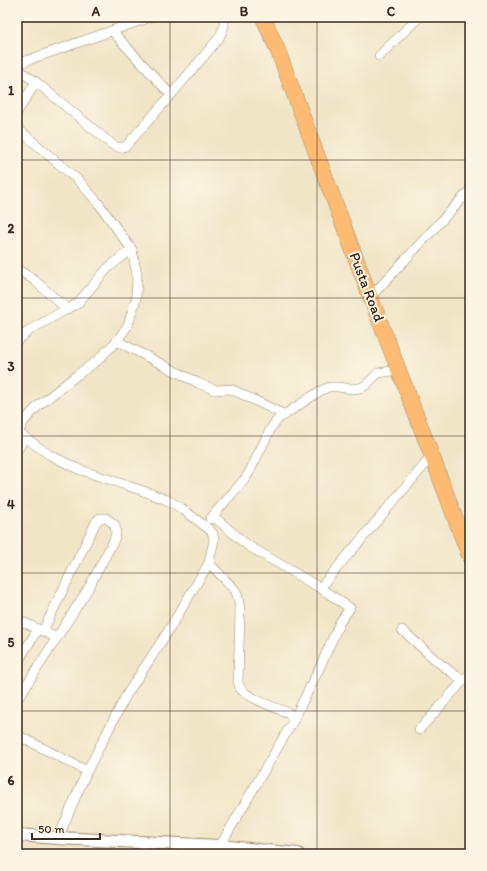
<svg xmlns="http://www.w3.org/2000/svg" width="487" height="871" font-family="Itim,sans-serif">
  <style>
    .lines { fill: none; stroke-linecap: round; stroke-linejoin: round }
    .minor-casing { stroke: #968872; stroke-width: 10 }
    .tertiary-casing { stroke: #968872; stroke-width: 14 }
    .primary-casing { stroke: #968872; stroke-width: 16 }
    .minor { stroke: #fff; stroke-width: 9 }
    .tertiary { stroke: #fff; stroke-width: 12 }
    .primary { stroke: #febb71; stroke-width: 15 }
    .grid { fill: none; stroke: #3b2a1e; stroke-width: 1; stroke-opacity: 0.55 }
    .labels { text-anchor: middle; stroke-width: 4; stroke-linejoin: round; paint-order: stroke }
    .street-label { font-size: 15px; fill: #3b2a1e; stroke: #fcf5e5 }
    .neatline { fill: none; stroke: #3b2a1e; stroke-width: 1.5 }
    .grid-label { font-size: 13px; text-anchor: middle; font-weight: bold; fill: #3b2a1e }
  </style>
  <rect width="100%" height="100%" fill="#fcf5e5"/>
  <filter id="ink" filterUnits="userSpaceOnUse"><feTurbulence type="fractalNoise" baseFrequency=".025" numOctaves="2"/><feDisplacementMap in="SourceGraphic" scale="8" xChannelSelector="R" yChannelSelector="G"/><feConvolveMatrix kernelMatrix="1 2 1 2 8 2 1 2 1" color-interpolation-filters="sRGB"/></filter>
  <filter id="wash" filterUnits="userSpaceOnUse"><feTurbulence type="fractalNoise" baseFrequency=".012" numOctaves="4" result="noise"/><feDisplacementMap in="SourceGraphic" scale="16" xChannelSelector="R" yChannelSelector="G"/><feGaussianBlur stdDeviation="0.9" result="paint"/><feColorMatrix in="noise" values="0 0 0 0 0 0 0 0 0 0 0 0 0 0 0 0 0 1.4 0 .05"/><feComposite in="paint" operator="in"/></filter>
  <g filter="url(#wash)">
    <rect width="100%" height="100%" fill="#f0e5c7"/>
  </g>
  <g filter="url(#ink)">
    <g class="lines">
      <g class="minor-casing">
        <g id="minor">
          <polyline points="112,31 171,95"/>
          <polyline points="379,56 419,17"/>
          <polyline points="17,64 151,17"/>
          <path d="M17,69l19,13 78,64c4,2 8,2 12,0l45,-51 48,-57 5,-11v-10"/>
          <polyline points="17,112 36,82"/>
          <polyline points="17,128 79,181 99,204 132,250 137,275 136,299 128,325 117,341 98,360 77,375 38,406 24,421 18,433"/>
          <polyline points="17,269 34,280 67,309 77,304 107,269 124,255 132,250"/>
          <polyline points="370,296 378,289 470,190"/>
          <polyline points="17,341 30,330 67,309"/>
          <polyline points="117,341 198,383 215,390 231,389 285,415"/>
          <polyline points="17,432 50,455 78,469 149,493 167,500 181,508 210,530 213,534 214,540 209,563 167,633 127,694 87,771 58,838"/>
          <polyline points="17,450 25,438"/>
          <polyline points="213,516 247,545 320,588 350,608 340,622 320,667 292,723"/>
          <polyline points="210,519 244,480 249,473 271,428 278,419 320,391 329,387 338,387 352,389 360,388 366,385 378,373 399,370"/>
          <polyline points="468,526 470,525"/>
          <path d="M209,563l26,27c4,7 4,13 5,21l-2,71c0,0 2,5 2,6 6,9 38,21 49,25l3,5v5l-72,123"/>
          <polyline points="320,588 432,456"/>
          <polyline points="17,621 21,621 57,638"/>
          <polyline points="402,630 438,662 463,681"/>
          <polyline points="17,663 38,629"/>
          <polyline points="17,700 88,589 114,540 116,533 115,525 106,518 100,518 96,522 43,631"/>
          <polyline points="419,730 470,673"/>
          <polyline points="17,735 87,771"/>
        </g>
      </g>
      <g class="tertiary-casing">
        <polyline id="tertiary" points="17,835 58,838 220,846 298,854"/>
      </g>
      <g class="primary-casing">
        <polyline id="primary" points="263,17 278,51 370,296 432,456 470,558"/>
      </g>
      <use href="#minor" class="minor"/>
      <use href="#tertiary" class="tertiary"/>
      <use href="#primary" class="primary"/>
    </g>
  </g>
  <path class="grid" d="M170,17v837M317,17v837M17,160h453M17,298h453M17,436h453M17,573h453M17,711h453"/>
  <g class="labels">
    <g class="street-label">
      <text transform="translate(367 287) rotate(69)" y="5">Pusta Road</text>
    </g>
  </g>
  <rect width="487" height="871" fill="none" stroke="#fcf5e5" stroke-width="44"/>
  <path d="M32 833v6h68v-6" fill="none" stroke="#3b2a1e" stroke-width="2"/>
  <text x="38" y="833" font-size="12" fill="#3b2a1e" stroke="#fcf5e5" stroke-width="3" paint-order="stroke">50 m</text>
  <rect x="22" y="22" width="443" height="827" class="neatline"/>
  <g class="grid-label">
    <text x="96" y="16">A</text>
    <text x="244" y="16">B</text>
    <text x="391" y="16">C</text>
    <text x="11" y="95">1</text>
    <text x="11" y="233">2</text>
    <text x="11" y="371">3</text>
    <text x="11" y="509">4</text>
    <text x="11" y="647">5</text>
    <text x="11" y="785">6</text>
  </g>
</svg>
